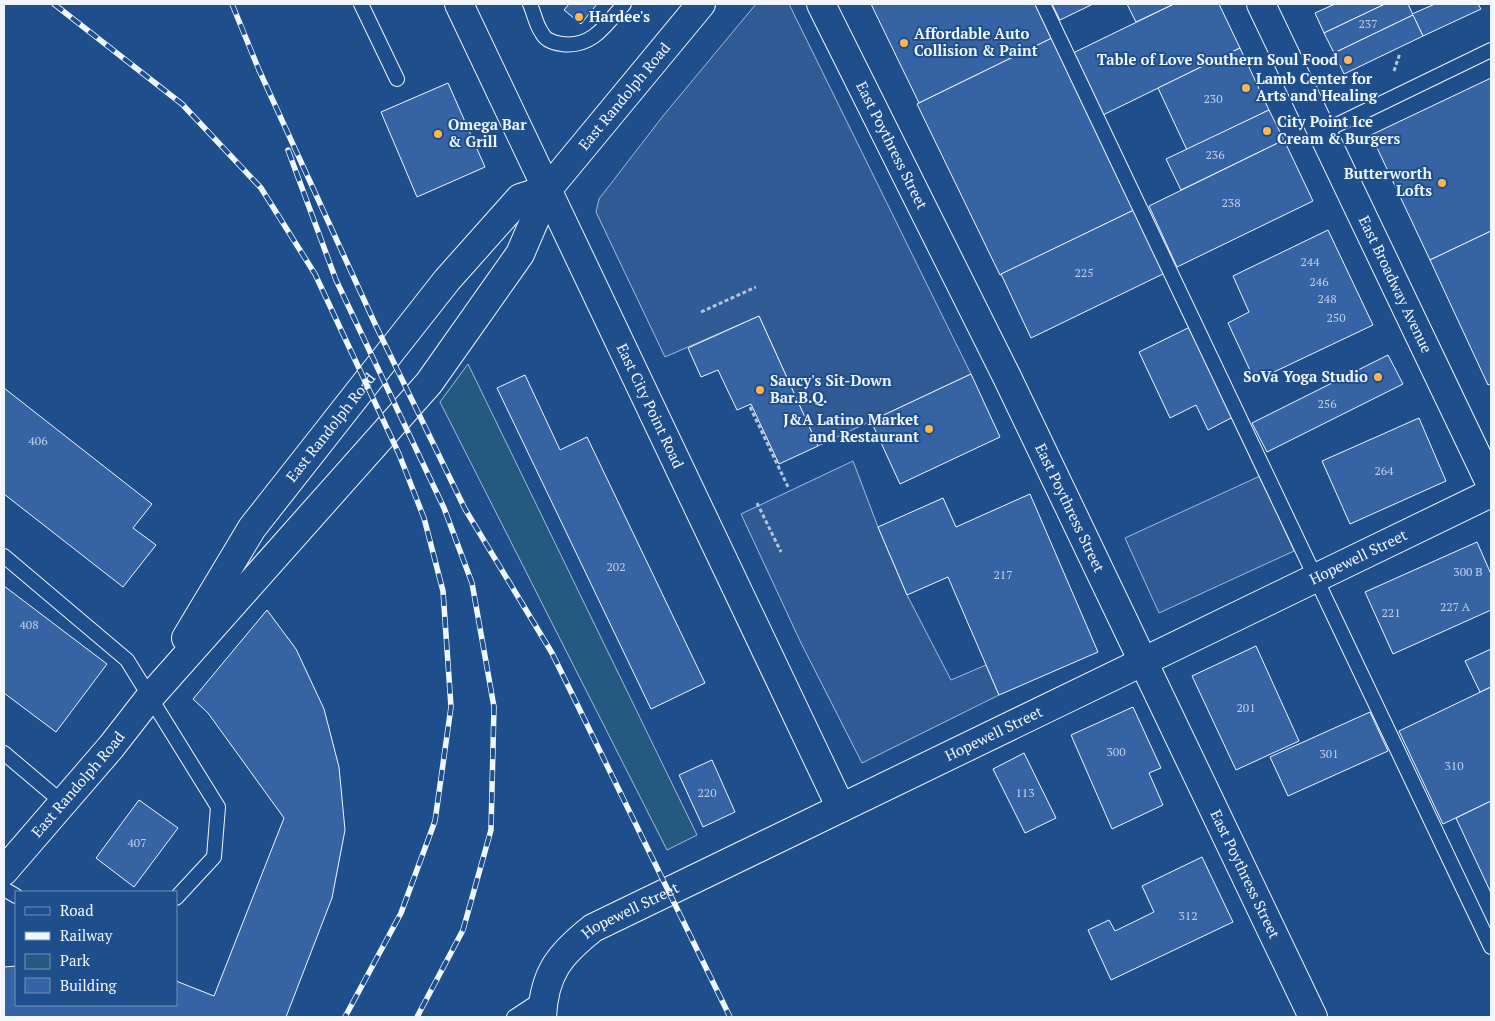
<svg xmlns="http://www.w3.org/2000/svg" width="1495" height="1021" font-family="'PT Serif',serif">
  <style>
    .green { fill: #245a82; stroke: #a8bbd7 }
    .parking { fill: #305b95; stroke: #a8bbd7 }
    .building { fill: #3563a3; stroke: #f2f6ff }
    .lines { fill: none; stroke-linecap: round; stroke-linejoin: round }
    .service-casing { stroke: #f2f6ff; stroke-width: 16 }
    .minor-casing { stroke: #f2f6ff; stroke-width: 30 }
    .tertiary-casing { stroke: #f2f6ff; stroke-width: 30 }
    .trunk-casing { stroke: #f2f6ff; stroke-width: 30 }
    .path { stroke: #b3c4dc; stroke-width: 3; stroke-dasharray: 4 2.5; stroke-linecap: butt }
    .service { stroke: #1f4e8c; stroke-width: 14 }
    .minor { stroke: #1f4e8c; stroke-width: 28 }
    .tertiary { stroke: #1f4e8c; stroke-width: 28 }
    .trunk { stroke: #1f4e8c; stroke-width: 28 }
    .rail-casing { stroke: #f2f6ff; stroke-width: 5.5 }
    .rail { stroke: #1f4e8c; stroke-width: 4; stroke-dasharray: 11; stroke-linecap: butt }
    .poi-dot { fill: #ffb74d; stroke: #1f4e8c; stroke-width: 2 }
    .labels { text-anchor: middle; stroke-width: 4; stroke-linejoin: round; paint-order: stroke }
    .number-label { font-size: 12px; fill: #c3d1e8 }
    .poi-label { font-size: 15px; font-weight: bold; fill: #f2f6ff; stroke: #1f4e8c; text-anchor: start }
    .street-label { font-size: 15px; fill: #f2f6ff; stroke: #1f4e8c }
  </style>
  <rect width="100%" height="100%" fill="#1f4e8c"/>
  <polygon class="green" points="468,364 697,835 667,850 440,402"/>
  <g class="parking">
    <polygon points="756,4 789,4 971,374 818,446 759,316 665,357 596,212 599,199 663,116"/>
    <polygon points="853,461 878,527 907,595 951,680 986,665 999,695 862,763 801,643 741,514"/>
    <polygon points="1260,476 1294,551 1159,613 1125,538"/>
  </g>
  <g class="building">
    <polygon points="569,4 597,4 581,24 564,10"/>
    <polygon points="871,4 1038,4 1054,37 919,103"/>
    <polygon points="1052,4 1093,4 1060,20"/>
    <polygon points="1127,4 1174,4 1136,22"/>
    <polygon points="1174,4 1219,4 1240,48 1103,115 1073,53"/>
    <polygon points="1335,4 1385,4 1324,33 1315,13"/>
    <polygon points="1385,4 1408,4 1413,15 1334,53 1324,33"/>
    <polygon points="1435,4 1478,4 1481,9 1423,36 1412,14"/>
    <polygon points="1413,15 1423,36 1344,74 1334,53"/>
    <polygon points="1054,37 1136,209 1000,275 917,104"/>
    <polygon points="1240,48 1269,110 1187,150 1158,88"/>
    <polygon points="1491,78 1491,231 1430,260 1371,135"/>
    <polygon points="448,83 485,167 417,197 381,112"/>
    <polygon points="1269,110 1284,140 1181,190 1166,159"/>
    <polygon points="1284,140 1313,201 1177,267 1149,206"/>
    <polygon points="1136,209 1167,272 1031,338 1001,274"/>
    <polygon points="1328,230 1373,325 1255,381 1228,323 1249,312 1233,276"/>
    <polygon points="1491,231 1491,384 1488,385 1430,260"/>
    <polygon points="759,316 818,446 779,464 751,404 737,410 718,370 701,377 688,348"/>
    <polygon points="1190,327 1233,417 1208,430 1196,405 1170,418 1139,352"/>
    <polygon points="1388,355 1403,384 1267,452 1252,423"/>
    <polygon points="971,374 1000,437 900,484 871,421"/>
    <polygon points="525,375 560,450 587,437 705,683 651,709 497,388"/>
    <polygon points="4,388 152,504 133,528 156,545 123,587 4,494"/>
    <polygon points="1419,418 1446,481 1350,524 1322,461"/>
    <polygon points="1030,494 1098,652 999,695 948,577 907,595 878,527 943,498 956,527"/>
    <polygon points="1477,542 1491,574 1491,610 1393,654 1365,592"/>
    <polygon points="4,586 107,664 56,732 4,693"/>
    <polygon points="267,610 296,649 324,709 339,767 345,830 332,898 286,1017 4,1017 4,967 16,966 16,1005 176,1005 176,981 214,996 284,818 208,713 193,699"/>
    <polygon points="1256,646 1299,741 1236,770 1192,676"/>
    <polygon points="1491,649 1491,687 1480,692 1465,661"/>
    <polygon points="1491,687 1491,801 1443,824 1399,731"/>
    <polygon points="1133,707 1161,768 1149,773 1163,805 1112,829 1071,735"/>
    <polygon points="1370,712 1388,751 1288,796 1270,757"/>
    <polygon points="1024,753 1056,818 1025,833 993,769"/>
    <polygon points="712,760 735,812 703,827 679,775"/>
    <polygon points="139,800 178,828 134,887 96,858"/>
    <polygon points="1491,801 1491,893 1456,818"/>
    <polygon points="1202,857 1233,922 1111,980 1088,930 1109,920 1115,931 1154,912 1142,886"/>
  </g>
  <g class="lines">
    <g class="service-casing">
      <g id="service">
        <polyline points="361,4 397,79"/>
        <path d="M530,4c4,9 6,21 12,29 3,7 13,10 20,11 30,4 44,-19 62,-40"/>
        <polyline points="1043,4 1491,947"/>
        <polyline points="1322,132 1491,50"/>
        <polyline points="4,556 127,660 218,807 214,857 176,898"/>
        <polyline points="4,753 63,803"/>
        <polyline points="4,889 16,896"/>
        <polyline points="514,1017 543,998"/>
      </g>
    </g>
    <g class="minor-casing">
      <g id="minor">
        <path id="s1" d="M821,4l186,373 306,640"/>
        <path id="s2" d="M542,1017c2,-44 18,-63 51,-89l248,-120"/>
      </g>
    </g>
    <g class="tertiary-casing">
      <g id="tertiary">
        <path id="s3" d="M459,4l382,804 650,-315"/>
        <path id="s4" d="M1261,4l230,481"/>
      </g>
    </g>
    <g class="trunk-casing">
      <g id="trunk">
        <path id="s5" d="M186,638l66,-110 195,-248 73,-82 28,-9"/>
        <path id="s6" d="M4,871l107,-124 39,-50 279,-314 91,-129 28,-65 153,-185"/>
      </g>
    </g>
    <g class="path">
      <polyline points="1394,71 1400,53"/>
      <polyline points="701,312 756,287"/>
      <polyline points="750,407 789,489"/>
      <polyline points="757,503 781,552"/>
    </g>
    <use href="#service" class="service"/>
    <use href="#minor" class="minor"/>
    <use href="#tertiary" class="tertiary"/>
    <use href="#trunk" class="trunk"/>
    <g class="rail-casing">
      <g id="rail">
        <polyline points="54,4 182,104 261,188 315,274 399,454 424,518 443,591 451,707 435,821 401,913 345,1017"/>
        <polyline points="232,4 259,70 376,326 465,509 552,653 730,1017"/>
        <polyline points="288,150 336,280 444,508 472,583 494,707 491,830 463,930 417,1017"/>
      </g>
    </g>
    <use href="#rail" class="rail"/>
  </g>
  <g class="poi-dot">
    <circle cx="579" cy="17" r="5"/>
    <circle cx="904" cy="43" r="5"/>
    <circle cx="1348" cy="60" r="5"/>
    <circle cx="1246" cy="88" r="5"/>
    <circle cx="1267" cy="131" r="5"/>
    <circle cx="438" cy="134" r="5"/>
    <circle cx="1442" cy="183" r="5"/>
    <circle cx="1378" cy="377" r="5"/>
    <circle cx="760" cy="390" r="5"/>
    <circle cx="929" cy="429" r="5"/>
  </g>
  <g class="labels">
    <g class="number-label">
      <text x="1368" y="28">237</text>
      <text x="1213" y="103">230</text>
      <text x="1215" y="159">236</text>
      <text x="1231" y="207">238</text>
      <text x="1310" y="266">244</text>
      <text x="1084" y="277">225</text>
      <text x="1319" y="286">246</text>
      <text x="1327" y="303">248</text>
      <text x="1336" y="322">250</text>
      <text x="1327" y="408">256</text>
      <text x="38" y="445">406</text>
      <text x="1384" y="475">264</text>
      <text x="616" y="571">202</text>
      <text x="1468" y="576">300 B</text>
      <text x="1003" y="579">217</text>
      <text x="1455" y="611">227 A</text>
      <text x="1391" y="617">221</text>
      <text x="29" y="629">408</text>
      <text x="1246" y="712">201</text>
      <text x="1116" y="756">300</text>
      <text x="1329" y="758">301</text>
      <text x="1454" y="770">310</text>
      <text x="707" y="797">220</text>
      <text x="1025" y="797">113</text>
      <text x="137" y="847">407</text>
      <text x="1188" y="920">312</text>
    </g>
    <g class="poi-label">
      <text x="589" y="22">Hardee's</text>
      <text x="914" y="39">Affordable Auto<tspan x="914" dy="17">Collision &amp; Paint</tspan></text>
      <text x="1338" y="65" text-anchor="end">Table of Love Southern Soul Food</text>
      <text x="1256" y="84">Lamb Center for<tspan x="1256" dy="17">Arts and Healing</tspan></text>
      <text x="1277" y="127">City Point Ice<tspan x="1277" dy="17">Cream &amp; Burgers</tspan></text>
      <text x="448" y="130">Omega Bar<tspan x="448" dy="17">&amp; Grill</tspan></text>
      <text x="1432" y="179" text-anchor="end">Butterworth<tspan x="1432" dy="17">Lofts</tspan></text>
      <text x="1368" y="382" text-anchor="end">SoVa Yoga Studio</text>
      <text x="770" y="386">Saucy's Sit-Down<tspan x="770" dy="17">Bar.B.Q.</tspan></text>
      <text x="919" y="425" text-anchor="end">J&amp;A Latino Market<tspan x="919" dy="17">and Restaurant</tspan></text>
    </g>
    <g class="street-label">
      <text dy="5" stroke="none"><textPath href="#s6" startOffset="996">East Randolph Road</textPath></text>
      <text dy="5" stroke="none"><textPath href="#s1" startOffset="158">East Poythress Street</textPath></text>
      <text dy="5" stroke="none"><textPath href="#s4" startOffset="311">East Broadway Avenue</textPath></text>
      <text dy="5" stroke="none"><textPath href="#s3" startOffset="445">East City Point Road</textPath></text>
      <text dy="5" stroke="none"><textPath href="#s5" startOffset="256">East Randolph Road</textPath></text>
      <text dy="5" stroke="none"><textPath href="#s1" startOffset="562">East Poythress Street</textPath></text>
      <text dy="5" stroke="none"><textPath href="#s3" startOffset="1465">Hopewell Street</textPath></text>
      <text dy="5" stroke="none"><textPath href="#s3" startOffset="1060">Hopewell Street</textPath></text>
      <text dy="5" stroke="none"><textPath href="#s6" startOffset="114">East Randolph Road</textPath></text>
      <text dy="5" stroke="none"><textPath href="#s1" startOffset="968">East Poythress Street</textPath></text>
      <text dy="5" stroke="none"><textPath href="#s2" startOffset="148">Hopewell Street</textPath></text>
    </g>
  </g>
  <rect width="1495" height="1021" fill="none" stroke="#f2f6ff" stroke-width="10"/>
  <rect x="15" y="891" width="162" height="115" fill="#1f4e8c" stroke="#7391ba"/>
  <rect x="25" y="907" width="25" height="8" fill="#1f4e8c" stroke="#7391ba"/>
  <text x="60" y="916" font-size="15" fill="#f2f6ff">Road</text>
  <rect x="25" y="932" width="25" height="8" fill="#f2f6ff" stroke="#7391ba"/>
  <text x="60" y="941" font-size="15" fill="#f2f6ff">Railway</text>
  <rect x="25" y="954" width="25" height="15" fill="#245a82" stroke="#7391ba"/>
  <text x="60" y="966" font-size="15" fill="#f2f6ff">Park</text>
  <rect x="25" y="978" width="25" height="15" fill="#3563a3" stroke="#7391ba"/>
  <text x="60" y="991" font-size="15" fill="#f2f6ff">Building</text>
</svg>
